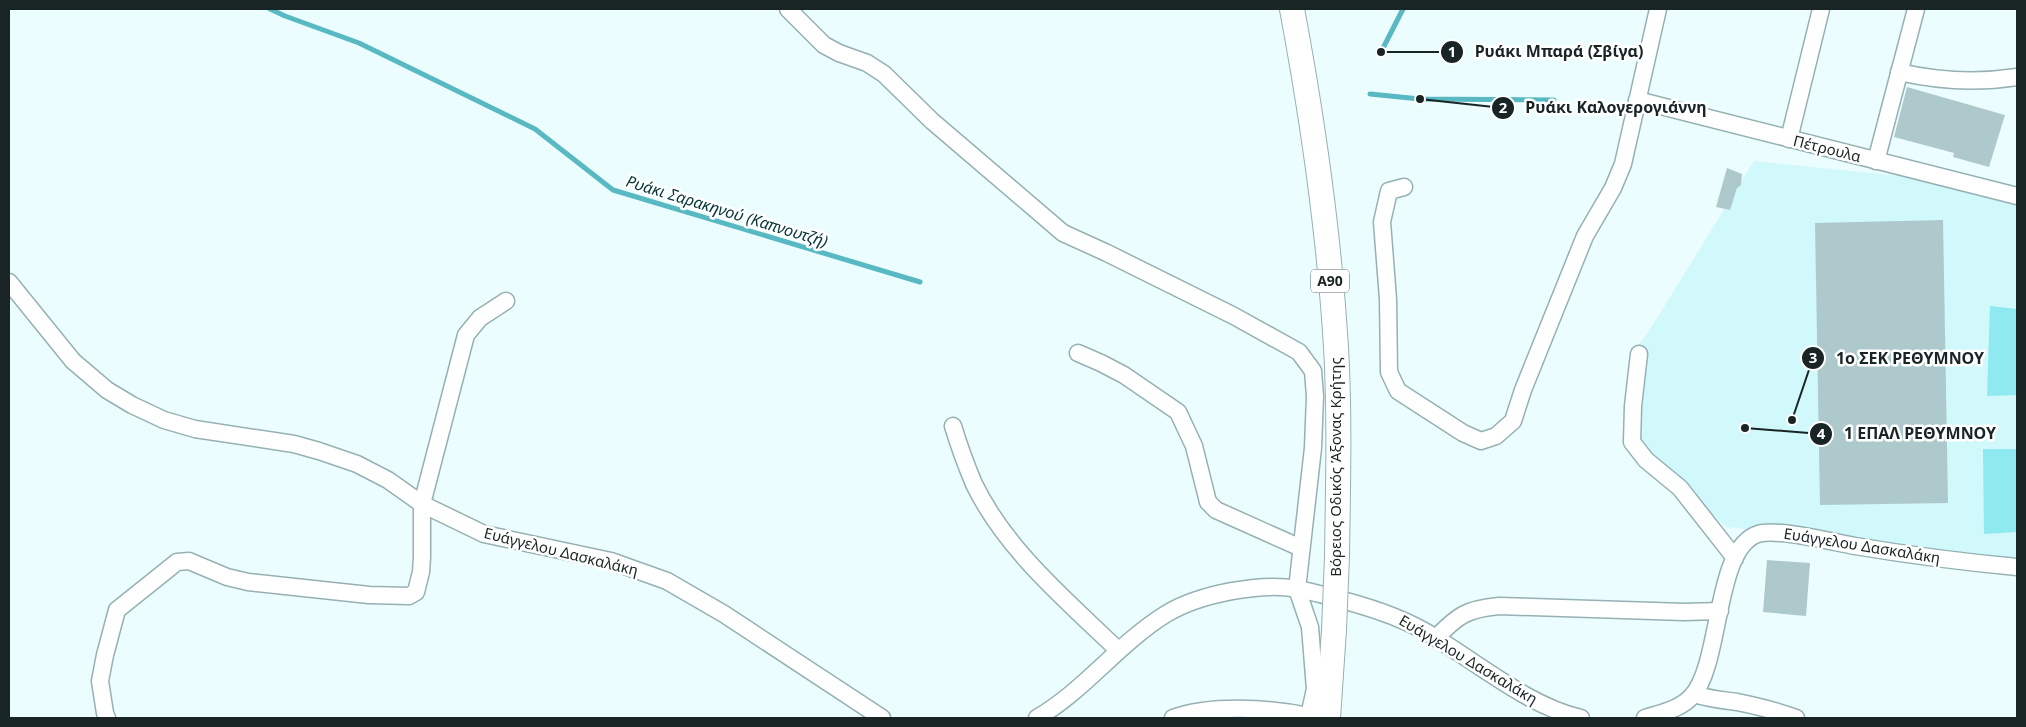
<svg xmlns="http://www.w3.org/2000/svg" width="2026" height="727" font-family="'Noto Sans',sans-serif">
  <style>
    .built { fill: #d1f8fb }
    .green { fill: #8fe9f1 }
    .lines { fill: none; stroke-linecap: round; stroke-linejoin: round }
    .stream { stroke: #58b9c2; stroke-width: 5 }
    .building { fill: #adc9cc }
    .minor-casing { stroke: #95b1b3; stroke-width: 19 }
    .highway-casing { stroke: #95b1b3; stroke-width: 26 }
    .minor { stroke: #fff; stroke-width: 16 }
    .highway { stroke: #fff; stroke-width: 24 }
    .highway-bridge-casing { stroke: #95b1b3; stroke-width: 26; stroke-linecap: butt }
    .highway-bridge { stroke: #fff; stroke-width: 24 }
    .labels { text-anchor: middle; stroke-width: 5; stroke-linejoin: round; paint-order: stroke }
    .shield { fill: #fff; stroke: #5e6666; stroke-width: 1 }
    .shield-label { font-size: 14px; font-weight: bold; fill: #192425 }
    .street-label { font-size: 15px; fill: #192425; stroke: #fff }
    .water-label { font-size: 16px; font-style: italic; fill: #043539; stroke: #fff }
    .leader { fill: none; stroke: #192425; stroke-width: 2 }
    .callout-dot { fill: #192425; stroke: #fff; stroke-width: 2 }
    .mark-label { font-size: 15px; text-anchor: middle; font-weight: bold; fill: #fff }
    .callout-label { font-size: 16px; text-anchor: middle; font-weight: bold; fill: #192425; stroke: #fff; stroke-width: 5; stroke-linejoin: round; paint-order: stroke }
  </style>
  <rect width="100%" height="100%" fill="#ecfdff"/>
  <polygon class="built" points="1754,161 2017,188 2017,558 1726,527 1644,450 1631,450 1624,431 1633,352 1649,331"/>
  <g class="green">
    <polygon points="1990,306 2017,309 2017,395 1987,396"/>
    <polygon points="1983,449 2017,449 2017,532 1984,534"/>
  </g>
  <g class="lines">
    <g class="stream">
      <polyline points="270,9 285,16 359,43 535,129 613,190 920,282"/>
      <polyline points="1381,52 1403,9"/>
      <polyline points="1370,94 1420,99 1554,100"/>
    </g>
  </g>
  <g class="building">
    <polygon points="1907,87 2005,115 1989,167 1953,157 1954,153 1894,137"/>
    <polygon points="1727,168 1742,174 1741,185 1737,188 1730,210 1716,207"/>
    <polygon points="1943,220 1948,503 1820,505 1815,223"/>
    <polygon points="1767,560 1810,563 1806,616 1763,612"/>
  </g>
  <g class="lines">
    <g class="minor-casing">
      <g id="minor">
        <polyline points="788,9 824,45 839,53 867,63 884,74 932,121 1063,233 1107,253 1234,316 1299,352 1313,371 1315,396 1313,448 1297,589 1310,627 1315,689 1309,716"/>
        <path d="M1899,72c39,9 79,11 118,5"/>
        <polyline points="1637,100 2017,196"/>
        <polyline points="1789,139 1821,9"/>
        <polyline points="1876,161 1916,9"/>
        <polyline points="1404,187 1389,191 1382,222 1388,299 1389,372 1398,391 1463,433 1481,441 1496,436 1513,421 1523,390 1585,236 1613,188 1623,164 1658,9"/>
        <polyline points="9,282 73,361 107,390 132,405 164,420 195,429 294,444 319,451 357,464 388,480 422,504 484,534 611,561 667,581 724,614 882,718"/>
        <polyline points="1078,353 1101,363 1124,375 1178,412 1194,446 1208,502 1216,510 1301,548"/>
        <polyline points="1639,354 1633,406 1632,442 1646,460 1680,488 1735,558"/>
        <path d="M953,426c6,20 13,39 21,58 32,66 92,116 144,166"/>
        <path d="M1436,638c22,-23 31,-29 63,-32l185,6 36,-1"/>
        <path d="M1694,694c15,5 28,6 43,8 20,4 40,9 59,16"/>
        <polyline points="107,718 105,713 100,681 105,655 117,610 177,562 189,561 227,577 248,582 369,595 409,596 416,592 421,572 422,557 422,504 466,335 480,318 506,301"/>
        <path d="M1037,718c48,-28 82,-75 129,-104 33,-20 94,-32 132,-25 16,3 32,8 48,12 32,9 62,19 90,37 44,27 95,69 145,80"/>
        <path d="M1173,718c38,-14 97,-10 136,-2v2"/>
        <path d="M1645,718c16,-5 36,-9 47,-22 30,-33 22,-148 66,-162 20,-6 74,8 97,12 54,9 108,16 162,21"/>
      </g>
    </g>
    <g class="highway-casing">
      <g id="highway">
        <path d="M1292,9c21,112 37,224 44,338 4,70 2,139 1,209"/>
        <polyline points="1328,718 1334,630"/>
      </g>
    </g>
    <use href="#minor" class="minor"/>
    <use href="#highway" class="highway"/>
    <g class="highway-bridge-casing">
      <polyline id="highway-bridge" points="1334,630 1337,556"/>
    </g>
    <use href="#highway-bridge" class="highway-bridge"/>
  </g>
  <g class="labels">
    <rect class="shield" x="1311" y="269.5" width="38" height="23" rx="4"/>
    <g class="shield-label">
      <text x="1330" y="286">Α90</text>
    </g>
    <g class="street-label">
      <text transform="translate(1827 149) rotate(14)" y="5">Πέτρουλα</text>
      <text transform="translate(1336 467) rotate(-90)" y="5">Βόρειος Οδικός Άξονας Κρήτης</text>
      <text transform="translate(1862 546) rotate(9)" y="5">Ευάγγελου Δασκαλάκη</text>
      <text transform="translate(561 552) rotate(14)" y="5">Ευάγγελου Δασκαλάκη</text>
      <text transform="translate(1468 660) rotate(31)" y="5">Ευάγγελου Δασκαλάκη</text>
    </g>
    <g class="water-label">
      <text transform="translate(727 211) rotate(17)" y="6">Ρυάκι Σαρακηνού (Καπνουτζή)</text>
    </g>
  </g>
  <path class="leader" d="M1381 52L1452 52M1420 99L1503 108M1792 420L1813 358M1745 428L1821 434"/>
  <g class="callout-dot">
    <circle cx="1381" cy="52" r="5"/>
    <circle cx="1420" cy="99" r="5"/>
    <circle cx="1792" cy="420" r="5"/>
    <circle cx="1745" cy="428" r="5"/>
    <circle cx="1452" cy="52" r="12"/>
    <circle cx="1503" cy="108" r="12"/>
    <circle cx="1813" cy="358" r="12"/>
    <circle cx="1821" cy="434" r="12"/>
  </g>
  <g class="mark-label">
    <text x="1452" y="57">1</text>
    <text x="1503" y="113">2</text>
    <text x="1813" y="363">3</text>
    <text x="1821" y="439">4</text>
  </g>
  <g class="callout-label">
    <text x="1559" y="57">Ρυάκι Μπαρά (Σβίγα)</text>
    <text x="1616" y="113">Ρυάκι Καλογερογιάννη</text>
    <text x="1910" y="364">1ο ΣΕΚ ΡΕΘΥΜΝΟΥ</text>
    <text x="1920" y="439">1 ΕΠΑΛ ΡΕΘΥΜΝΟΥ</text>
  </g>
  <rect width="2026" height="727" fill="none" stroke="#192425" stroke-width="20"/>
</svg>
